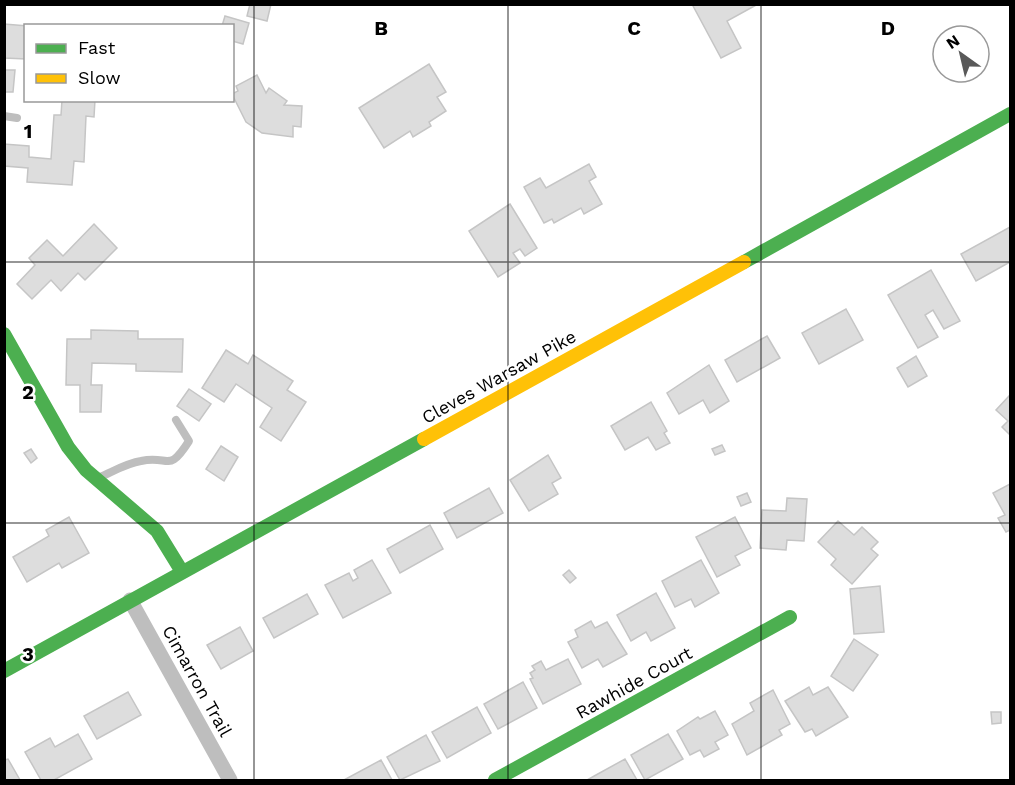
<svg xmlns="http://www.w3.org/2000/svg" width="1015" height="785" font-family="'Work Sans',sans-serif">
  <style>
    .building { fill: #ddd; stroke: #c5c5c5; stroke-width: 1.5 }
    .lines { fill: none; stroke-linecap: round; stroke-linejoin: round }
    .lane { stroke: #bebebe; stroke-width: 8 }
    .street { stroke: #bebebe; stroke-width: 15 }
    .fast { stroke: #4caf50; stroke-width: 14 }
    .slow { stroke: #ffc107; stroke-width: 14 }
    .grid { fill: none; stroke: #000; stroke-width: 1.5; stroke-opacity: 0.55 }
    .labels { text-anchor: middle; stroke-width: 5; stroke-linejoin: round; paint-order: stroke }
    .street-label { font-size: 18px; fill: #000; stroke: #fff }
    .grid-label { font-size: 20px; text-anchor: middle; font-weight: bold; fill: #000; stroke: #fff; stroke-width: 5; stroke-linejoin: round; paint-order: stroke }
  </style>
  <rect width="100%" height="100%" fill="#fff"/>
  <g class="building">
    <polygon points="250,4 271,4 267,21 247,16"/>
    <polygon points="692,4 758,4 727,21 741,48 721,58"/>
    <polygon points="225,16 249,23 243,44 232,41 232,26 222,26"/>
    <polygon points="4,24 28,26 26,26 26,59 4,58"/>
    <polygon points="429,64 446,92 437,97 446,111 429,122 431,126 413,137 410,131 384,148 359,108"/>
    <polygon points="4,70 15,70 13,92 4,92"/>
    <polygon points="257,75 266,93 269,88 287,101 284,105 302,106 301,127 293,126 293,137 262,133 246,122 232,94 238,91 236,86"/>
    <polygon points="62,100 95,100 94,117 86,116 84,162 74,161 72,185 27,182 28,168 4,166 4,144 29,146 29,157 51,159 54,115 61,115"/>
    <polygon points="589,164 596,177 589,181 602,204 584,214 581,208 554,223 552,219 544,223 524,187 540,178 546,188"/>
    <polygon points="510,204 537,248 525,256 520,249 513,253 520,263 498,277 469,231"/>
    <polygon points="94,224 117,248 85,280 78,273 61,291 51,280 32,299 17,284 35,265 29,258 47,240 63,256"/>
    <polygon points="1010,227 1010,262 976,281 961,254"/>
    <polygon points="931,270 960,321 944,329 933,310 925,315 938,337 918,348 888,295"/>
    <polygon points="846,309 863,340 819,364 802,333"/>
    <polygon points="91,330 138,331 138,339 183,339 182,372 136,371 136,364 92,363 91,385 102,385 101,412 80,412 80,385 66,385 67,339 91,339"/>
    <polygon points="767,336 780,358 737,382 725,360"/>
    <polygon points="226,350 248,364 253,355 293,381 287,390 306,402 281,441 260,427 272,408 236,384 224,402 202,388"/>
    <polygon points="916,356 927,376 908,387 897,368"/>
    <polygon points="709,365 729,401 710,413 703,400 679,414 667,393"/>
    <polygon points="189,389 211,404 199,421 177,406"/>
    <polygon points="1010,395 1010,435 1002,427 1008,421 996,410"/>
    <polygon points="651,402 667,431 664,433 670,443 656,450 648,437 625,450 611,426"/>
    <polygon points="722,445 725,451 715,455 712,449"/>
    <polygon points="221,446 238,457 224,481 206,469"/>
    <polygon points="31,449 37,458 31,463 24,453"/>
    <polygon points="548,455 561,478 552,483 558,494 529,511 510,480"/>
    <polygon points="1010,484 1010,530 1006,532 998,518 1005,515 993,493"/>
    <polygon points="489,488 503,513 457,538 444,513"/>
    <polygon points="747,493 751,502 741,506 737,497"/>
    <polygon points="787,498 807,499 804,541 787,540 786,550 760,548 762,510 786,511"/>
    <polygon points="69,517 89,553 62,568 59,563 27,582 13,557 49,536 46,530"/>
    <polygon points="735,517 751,548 735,556 740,565 717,577 696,537"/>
    <polygon points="838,521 854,535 862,527 878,542 871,549 878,555 852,584 831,565 836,559 818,542"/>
    <polygon points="430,525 443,549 400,573 387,549"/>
    <polygon points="372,560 391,593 343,618 325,585 349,573 353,581 358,578 354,570"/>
    <polygon points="701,560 719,593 695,607 691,599 675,607 662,581"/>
    <polygon points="569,570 576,578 570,583 563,575"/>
    <polygon points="880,586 884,632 854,634 850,589"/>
    <polygon points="656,593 675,628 651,641 646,632 631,641 617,615"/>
    <polygon points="307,594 318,614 274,638 263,618"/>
    <polygon points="591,621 595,628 607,622 627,654 603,667 598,659 582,668 568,642 578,637 575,630"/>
    <polygon points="240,627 253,651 221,669 207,645"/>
    <polygon points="854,639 878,655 853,691 831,676"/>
    <polygon points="568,659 581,684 543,704 530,679 533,678 530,673 535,670 532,666 541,661 546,670"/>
    <polygon points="523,682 537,708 498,729 484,704"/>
    <polygon points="809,687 813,695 828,687 848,717 816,736 812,729 805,732 785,701"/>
    <polygon points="773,690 790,724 779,730 782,735 747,755 732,724 754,711 750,703"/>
    <polygon points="128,692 141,715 97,739 84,716"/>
    <polygon points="477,707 491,733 447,758 432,732"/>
    <polygon points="715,711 728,735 715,742 719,749 704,757 700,750 690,755 677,731 698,717 700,719"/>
    <polygon points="991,712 1001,712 1001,723 992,724"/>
    <polygon points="78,734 92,759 54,780 41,780 25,752 50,738 55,747"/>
    <polygon points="668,734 683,759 645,780 631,755"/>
    <polygon points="426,735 440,761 400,780 387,757"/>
    <polygon points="8,759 20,780 4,780 4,760"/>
    <polygon points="625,759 637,780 587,780 596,775"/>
    <polygon points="381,760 392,780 344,780"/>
  </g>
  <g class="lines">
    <g class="lane">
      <polyline points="4,116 17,118"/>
      <path d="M100,477c12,-5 27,-14 41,-16 29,-6 27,13 48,-20l-13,-21"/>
    </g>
    <polyline class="street" points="130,600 230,780"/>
    <g class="fast">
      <polyline points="744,262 1010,114"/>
      <polyline points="4,334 68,447 86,470 157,531 181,570"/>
      <polyline points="4,671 424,439"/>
      <polyline points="495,780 790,617"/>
    </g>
    <polyline class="slow" points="424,439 744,262"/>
  </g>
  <path class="grid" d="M254,4v776M508,4v776M761,4v776M4,262h1006M4,523h1006"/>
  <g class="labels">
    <g class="street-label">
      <text transform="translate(499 377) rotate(-29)" y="6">Cleves Warsaw Pike</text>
      <text transform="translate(197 681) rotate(61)" y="6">Cimarron Trail</text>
      <text transform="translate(634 683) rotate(-29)" y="6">Rawhide Court</text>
    </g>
  </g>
  <g class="grid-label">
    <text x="381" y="35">B</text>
    <text x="634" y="35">C</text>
    <text x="888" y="35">D</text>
    <text x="28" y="138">1</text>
    <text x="28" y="399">2</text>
    <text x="28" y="661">3</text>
  </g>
  <rect width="1015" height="785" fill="none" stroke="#000000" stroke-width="12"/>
  <rect x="24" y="24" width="210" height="78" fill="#ffffff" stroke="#999999" stroke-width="1.5"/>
  <rect x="36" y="44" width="30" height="9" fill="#4caf50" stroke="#999999" stroke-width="1.5"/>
  <text x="78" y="54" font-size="18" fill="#000000">Fast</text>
  <rect x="36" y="74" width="30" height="9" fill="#ffc107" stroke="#999999" stroke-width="1.5"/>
  <text x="78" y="84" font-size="18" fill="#000000">Slow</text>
  <g transform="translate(961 54) rotate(326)"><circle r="28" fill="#ffffff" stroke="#999999" stroke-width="1.5"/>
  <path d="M0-4.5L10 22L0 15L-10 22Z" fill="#595959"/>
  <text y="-9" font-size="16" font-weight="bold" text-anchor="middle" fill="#000000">N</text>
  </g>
</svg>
